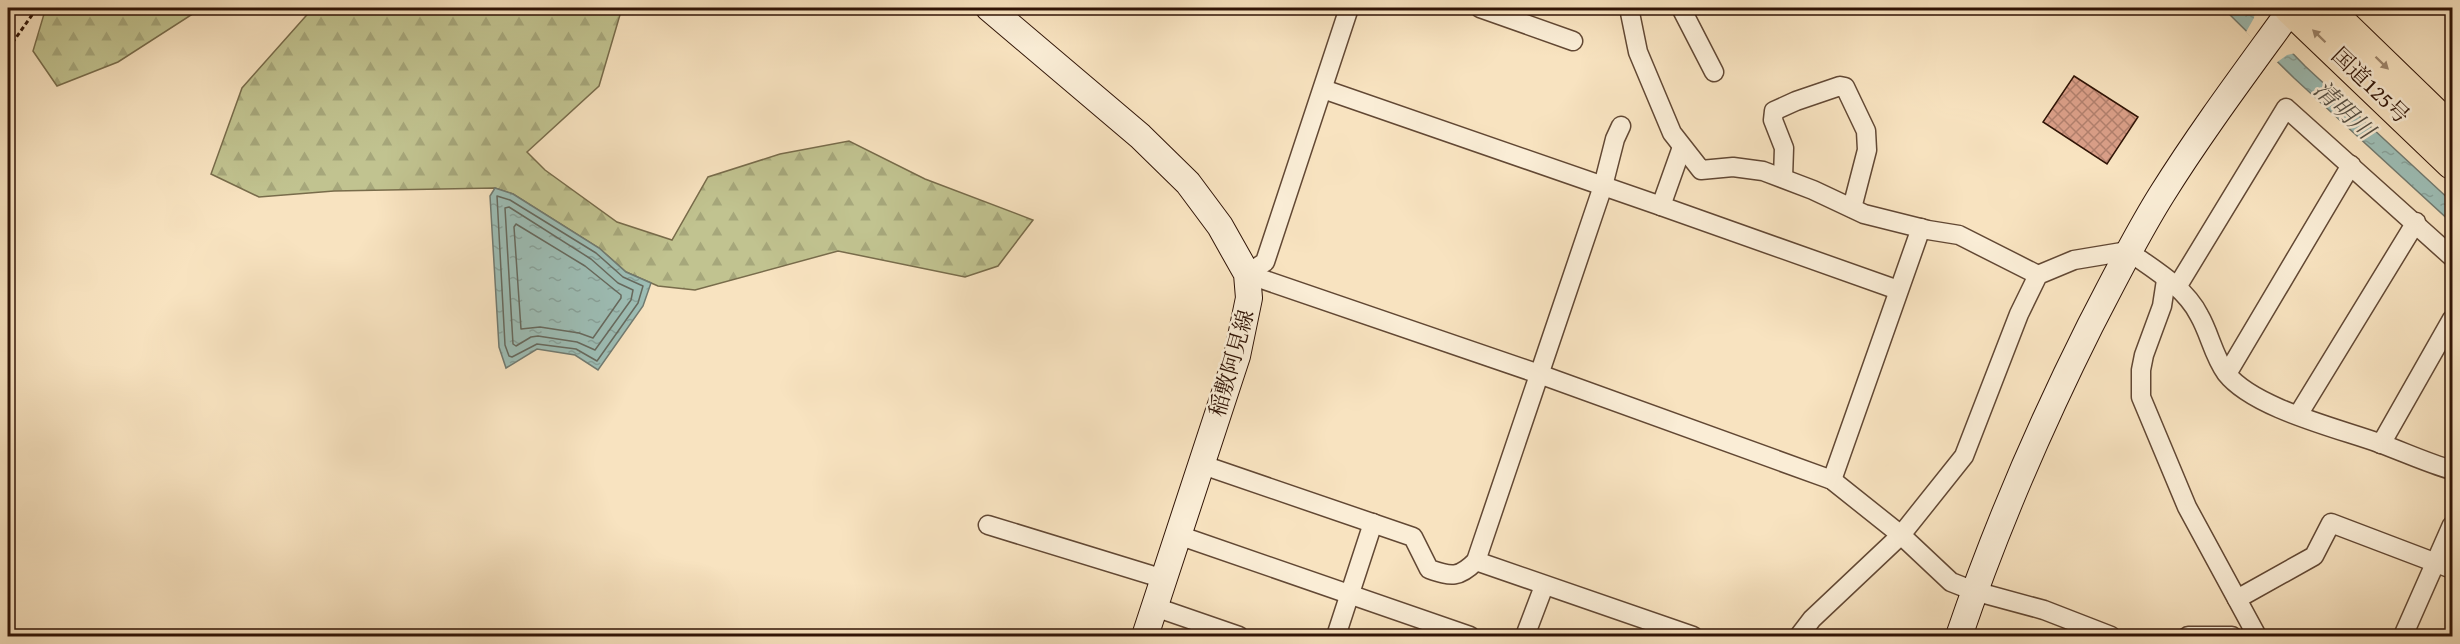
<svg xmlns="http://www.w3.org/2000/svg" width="2460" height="644" font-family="'Gentium Book Plus','Noto Serif JP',serif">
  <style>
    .forest { fill: url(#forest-firs); stroke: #786c4b; stroke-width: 1.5 }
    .water { fill: url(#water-ripples); stroke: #717a70; stroke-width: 1.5 }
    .pier { fill: #f8e3c0 }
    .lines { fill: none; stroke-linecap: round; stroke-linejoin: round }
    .shore { stroke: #66695e; stroke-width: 1.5 }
    .building { fill: url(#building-cross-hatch); stroke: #301406; stroke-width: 1.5 }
    .street-casing { stroke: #624834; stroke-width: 21 }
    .secondary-casing { stroke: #301406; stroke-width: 28 }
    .highway-casing { stroke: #301406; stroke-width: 34 }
    .path { stroke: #301406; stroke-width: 3; stroke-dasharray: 4.5 3; stroke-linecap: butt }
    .street { stroke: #faedd6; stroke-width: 18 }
    .secondary { stroke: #faedd6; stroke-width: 26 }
    .highway { stroke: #f8e3c0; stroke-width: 32 }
    .oneway { fill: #9e866c }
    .labels { text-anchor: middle; stroke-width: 5; stroke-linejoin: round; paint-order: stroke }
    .street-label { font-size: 22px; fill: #301406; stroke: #faedd6 }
    .water-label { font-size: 24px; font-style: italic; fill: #565044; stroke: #faedd6 }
  </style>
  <defs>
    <pattern id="forest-firs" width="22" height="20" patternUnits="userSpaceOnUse" patternTransform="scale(1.5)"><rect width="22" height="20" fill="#c1c390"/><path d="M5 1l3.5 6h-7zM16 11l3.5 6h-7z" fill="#a6a77b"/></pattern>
    <pattern id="water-ripples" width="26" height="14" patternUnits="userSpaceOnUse" patternTransform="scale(1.5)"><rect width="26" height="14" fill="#9dbeb6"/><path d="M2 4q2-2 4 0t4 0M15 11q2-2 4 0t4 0" fill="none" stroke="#88a29b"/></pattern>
    <pattern id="building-cross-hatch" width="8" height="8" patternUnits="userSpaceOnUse" patternTransform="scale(1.5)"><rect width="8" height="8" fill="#da9f88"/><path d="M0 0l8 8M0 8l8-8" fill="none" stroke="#b1806d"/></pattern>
  </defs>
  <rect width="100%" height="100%" fill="#f8e3c0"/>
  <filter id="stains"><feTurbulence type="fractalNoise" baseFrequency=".00333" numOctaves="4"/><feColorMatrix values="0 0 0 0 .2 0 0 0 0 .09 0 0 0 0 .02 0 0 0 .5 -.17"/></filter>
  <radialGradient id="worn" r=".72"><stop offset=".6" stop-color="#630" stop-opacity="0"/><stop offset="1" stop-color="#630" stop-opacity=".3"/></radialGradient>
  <g class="forest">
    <polygon points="49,8 202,8 118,62 57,86 33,51 44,14"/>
    <polygon points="313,8 622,8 599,86 527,152 545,170 617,222 672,240 708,177 780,154 849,141 925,179 1033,220 998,266 965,277 838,251 695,290 658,286 626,272 599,248 513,194 495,188 334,191 259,197 211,174 242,88"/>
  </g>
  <g class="water">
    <polygon points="2223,8 2247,8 2253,13 2305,66 2452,202 2452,223 2294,78"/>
    <polygon points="495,188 513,194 599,248 626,272 651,283 643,306 598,370 575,355 537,349 506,368 499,347 490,196"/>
  </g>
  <polygon class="pier" points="2255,10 2296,53 2287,55 2276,63 2246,32 2254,18"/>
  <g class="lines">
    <g class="shore">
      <polygon points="497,196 510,200 596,253 623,277 643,286 638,303 597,361 576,349 537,344 512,357 509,356 505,345"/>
      <polygon points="505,208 509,207 591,259 618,283 633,290 631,300 595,350 577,342 538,336 531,337 516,346 513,344"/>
      <polygon points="516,224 585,266 621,295 621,298 593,338 579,333 540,327 521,329 514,227"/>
    </g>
  </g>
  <polygon class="building" points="2074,76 2138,117 2107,164 2043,122"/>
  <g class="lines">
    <g class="street-casing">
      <g id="street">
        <polyline points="1480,8 1573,41"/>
        <polyline points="1629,8 1638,52 1672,133 1701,170 1733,167 1763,171 1813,190 1864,214 1928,230 1959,235 2038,275"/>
        <polyline points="1681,8 1714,72"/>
        <polyline points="1323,89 1661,206 1682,147"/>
        <polyline points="1783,178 1784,148 1773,120 1774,111 1796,101 1840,86 1845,87 1866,131 1867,150 1852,208"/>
        <polyline points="1661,206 1898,290"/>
        <polyline points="1247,274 1539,374 1832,480 1901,535 1951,582 1974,591 2044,610 2111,636"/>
        <polyline points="1247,274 1265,262 1349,8"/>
        <polyline points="2166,280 2162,306 2144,355 2141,370 2141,397 2187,507 2257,636"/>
        <polyline points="2177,287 2286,108 2452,257"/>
        <polyline points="2227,374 2351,165"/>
        <polyline points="2298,415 2416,222"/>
        <polyline points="2381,444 2452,319"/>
        <path d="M1200,464l213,73 16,32c23,8 30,9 47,-8l127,-375 12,-47 6,-13"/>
        <polyline points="1832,480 1921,228"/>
        <polyline points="988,525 1164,579"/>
        <polyline points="1178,535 1470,636"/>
        <polyline points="1476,561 1693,636"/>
        <polyline points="2237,599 2314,556 2331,523 2452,569"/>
        <polyline points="1155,607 1239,636"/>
        <polyline points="1336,636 1373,523"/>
        <polyline points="1525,636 1544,586"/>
        <path d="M1799,636l13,-17 89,-84 63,-79 55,-142 19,-39 36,-15 54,-9c25,18 57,36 71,64 11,19 14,40 27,58 27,35 111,55 153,70 25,9 48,20 73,27"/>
        <polyline points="2188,636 2232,636"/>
        <polyline points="2403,636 2452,525"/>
      </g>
    </g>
    <g class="secondary-casing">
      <g id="secondary">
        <polyline points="989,8 1140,136 1188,183 1220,226 1247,274 1249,298 1237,356 1145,636"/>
        <path d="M1959,636c36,-106 81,-210 131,-310 23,-44 45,-89 72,-132 40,-64 86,-125 130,-186"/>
      </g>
    </g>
    <g class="highway-casing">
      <g id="highway">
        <polyline points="2290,8 2452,163"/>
        <polyline points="2325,8 2452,131"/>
      </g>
    </g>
    <polyline class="path" points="8,49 37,8"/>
    <use href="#street" class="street"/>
    <use href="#secondary" class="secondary"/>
    <use href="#highway" class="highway"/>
  </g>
  <defs><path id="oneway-solid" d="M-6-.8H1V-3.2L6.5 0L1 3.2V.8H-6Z" transform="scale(1.5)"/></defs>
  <g class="oneway">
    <use href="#oneway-solid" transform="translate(2319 36) rotate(-136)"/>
    <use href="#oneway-solid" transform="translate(2382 63) rotate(44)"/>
  </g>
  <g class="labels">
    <g class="street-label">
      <text transform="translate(2371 85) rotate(44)" y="8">国道125号</text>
      <text transform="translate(1231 363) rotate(-74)" y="8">稲敷阿見線</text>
    </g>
    <g class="water-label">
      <text transform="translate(2344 110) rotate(43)" y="8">清明川</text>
    </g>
  </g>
  <rect width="2460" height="644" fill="none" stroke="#f8e3c0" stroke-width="30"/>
  <rect x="9" y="9" width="2442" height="626" fill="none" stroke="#301406" stroke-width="3"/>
  <rect x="15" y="15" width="2430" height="614" fill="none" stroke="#301406" stroke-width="1.5"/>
  <rect width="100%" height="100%" filter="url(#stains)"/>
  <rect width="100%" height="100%" fill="url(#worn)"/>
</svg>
